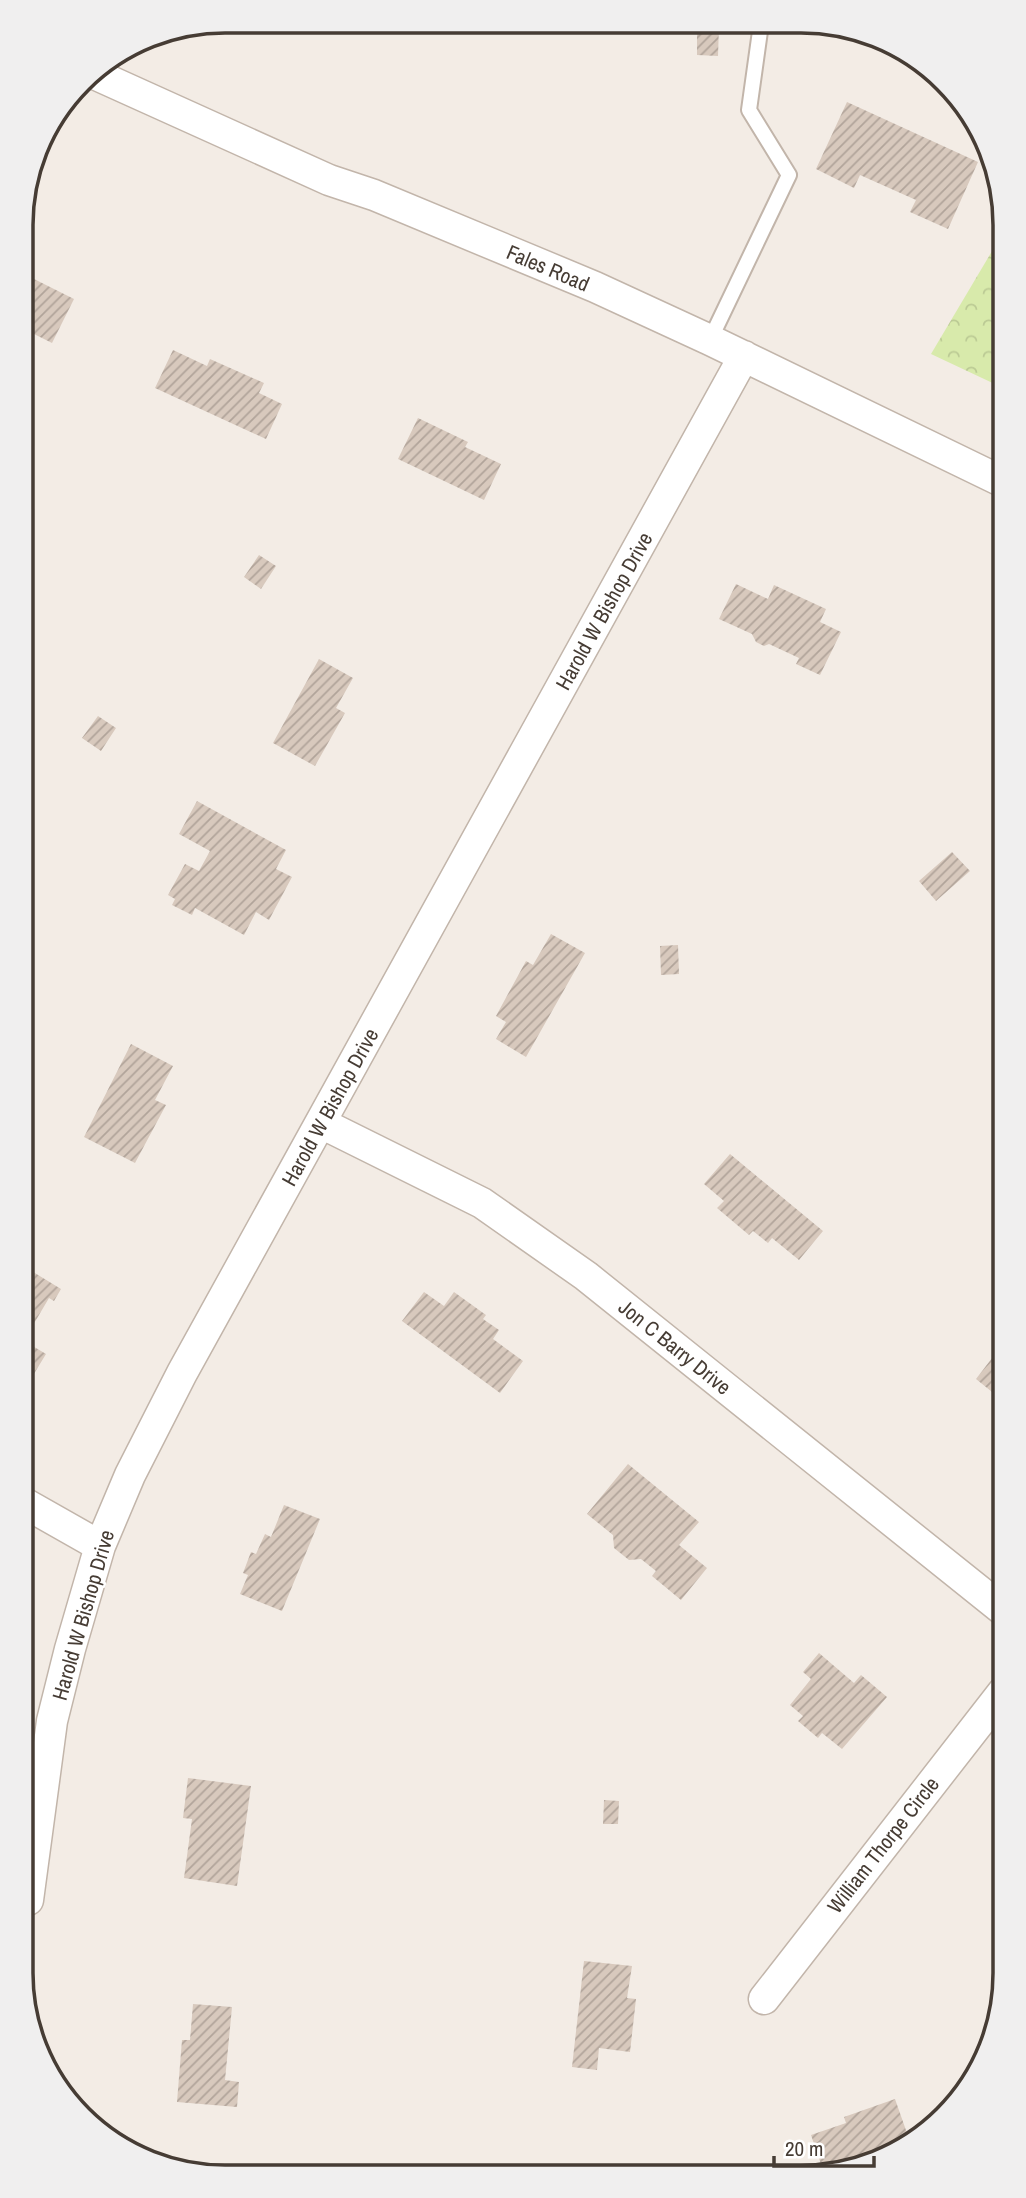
<svg xmlns="http://www.w3.org/2000/svg" width="1026" height="2198" font-family="'Archivo Narrow',sans-serif">
  <style>
    .forest { fill: url(#forest-crowns) }
    .building { fill: url(#building-hatch) }
    .lines { fill: none; stroke-linecap: round; stroke-linejoin: round }
    .service-casing { stroke: #c2b5aa; stroke-width: 18 }
    .minor-casing { stroke: #c2b5aa; stroke-width: 33 }
    .service { stroke: #fff; stroke-width: 14 }
    .minor { stroke: #fff; stroke-width: 30 }
    .labels { text-anchor: middle; dominant-baseline: central; stroke-width: 5; stroke-linejoin: round; paint-order: stroke }
    .street-label { font-size: 21px; fill: #463c34; stroke: #fff }
    .rim { fill: none; stroke: #463c34; stroke-width: 3.5 }
  </style>
  <defs>
    <pattern id="forest-crowns" width="20" height="18" patternUnits="userSpaceOnUse" patternTransform="scale(1.75)"><rect width="20" height="18" fill="#d8eaab"/><path d="M2 6a3 3 0 1 1 6 0M12 15a3 3 0 1 1 6 0" fill="none" stroke="#bbca94"/></pattern>
    <pattern id="building-hatch" width="6" height="6" patternUnits="userSpaceOnUse" patternTransform="scale(1.75)"><rect width="6" height="6" fill="#d8c9bd"/><path d="M-1 1l2-2M0 6l6-6M5 7l2-2" fill="none" stroke="#b1a49a"/></pattern>
  </defs>
  <rect width="100%" height="100%" fill="#f3ece5"/>
  <path class="forest" d="M998,241l1,145 -68,-32z"/>
  <path class="building" d="M697,26h22l-1,30 -21,-1z
    M847,102l131,60 -30,67 -38,-17 6,-12 -56,-25 -6,13 -38,-19z
    M28,276l46,23 -22,44 -30,-15v-45l2,1z
    M173,350l34,16 3,-7 54,24 -5,10 23,11 -16,35 -111,-51z
    M418,418l50,24 -3,5 36,17 -17,36 -86,-41z
    M259,555l17,11 -15,23 -17,-12z
    M736,584l32,15 6,-14 52,24 -6,13 21,10 -21,43 -24,-11 3,-6 -30,-14 -5,2 -8,-4 -4,-8 -33,-15z
    M319,659l34,19 -17,30 9,5 -30,53 -42,-23z
    M98,716l18,12 -15,23 -19,-13z
    M197,801l89,49 -10,19 16,8 -23,43 -13,-8 -12,23 -49,-27 -3,7 -20,-10 3,-6 -7,-4 17,-31 14,7 11,-20 -31,-17z
    M952,852l18,19 -34,30 -17,-20z
    M551,934l34,19 -59,104 -30,-18 10,-17 -10,-6 30,-55 7,4z
    M678,945l1,29 -18,1 -1,-29z
    M131,1044l42,22 -18,34 11,5 -31,58 -51,-26z
    M730,1154l93,77 -24,29 -27,-22 -4,5 -15,-12 -4,4 -32,-27 7,-7 -20,-17z
    M25,1267l36,22 -7,12 -5,-3 -23,39z
    M424,1292l20,14 10,-14 32,23 -3,4 16,11 -6,9 30,22 -23,32 -98,-72z
    M26,1342l20,12 -20,33z
    M1002,1345v55l-26,-21z
    M628,1464l71,58 -20,23 28,23 -26,32 -29,-24 4,-5 -15,-12 -12,1 -15,-12 -1,-13 -26,-21z
    M284,1505l36,14 -38,92 -42,-17 8,-19 -5,-2 8,-21 5,2 9,-20 6,3z
    M819,1653l35,30 7,-8 26,22 -45,52 -20,-16 -4,5 -20,-17 5,-5 -13,-11 21,-26 -8,-7z
    M188,1778l63,8 -14,100 -53,-8 8,-59 -9,-1z
    M604,1800l15,1 -1,23h-15z
    M584,1961l48,5 -5,32 9,1 -6,53 -31,-4 -2,22 -25,-3z
    M193,2004l39,3 -7,73 14,2 -2,25 -60,-5 5,-62h8z
    M895,2099l13,37 -48,31 -11,3h-26l-12,-35 35,-12 -2,-6z"/>
  <g class="lines">
    <defs>
      <path id="service" d="M710,340l79,-165 -40,-65 12,-86"/>
      <path id="minor" d="M90,72l239,108 45,15 221,92 115,53 289,140
        M321,1123l161,80 104,73 417,334
        M26,1504l74,42
        M28,1900l24,-179 18,-72 30,-103 30,-71 52,-102 562,-1017
        M764,1999l239,-307"/>
    </defs>
    <use href="#service" class="service-casing"/>
    <use href="#minor" class="minor-casing"/>
    <use href="#service" class="service"/>
    <use href="#minor" class="minor"/>
  </g>
  <g class="labels">
    <g class="street-label">
      <text transform="translate(548 268) rotate(23)">Fales Road</text>
      <text transform="translate(604 611) rotate(-61)">Harold W Bishop Drive</text>
      <text transform="translate(330 1107) rotate(-61)">Harold W Bishop Drive</text>
      <text transform="translate(675 1347) rotate(39)">Jon C Barry Drive</text>
      <text transform="translate(83 1615) rotate(-74)">Harold W Bishop Drive</text>
      <text transform="translate(883 1845) rotate(-52)">William Thorpe Circle</text>
    </g>
  </g>
  <path d="M0 0H1026V2198H0ZM225 33H801A192 192 0 0 1 993 225V1973A192 192 0 0 1 801 2165H225A192 192 0 0 1 33 1973V225A192 192 0 0 1 225 33Z" fill="#f0efef" fill-rule="evenodd"/>
  <path class="rim" d="M225 33H801A192 192 0 0 1 993 225V1973A192 192 0 0 1 801 2165H225A192 192 0 0 1 33 1973V225A192 192 0 0 1 225 33Z"/>
  <path d="M774 2156v10h100v-10" fill="none" stroke="#463c34" stroke-width="3.5"/>
  <text x="785" y="2156" font-size="21" fill="#463c34" stroke="#ffffff" stroke-width="5" paint-order="stroke">20 m</text>
</svg>
